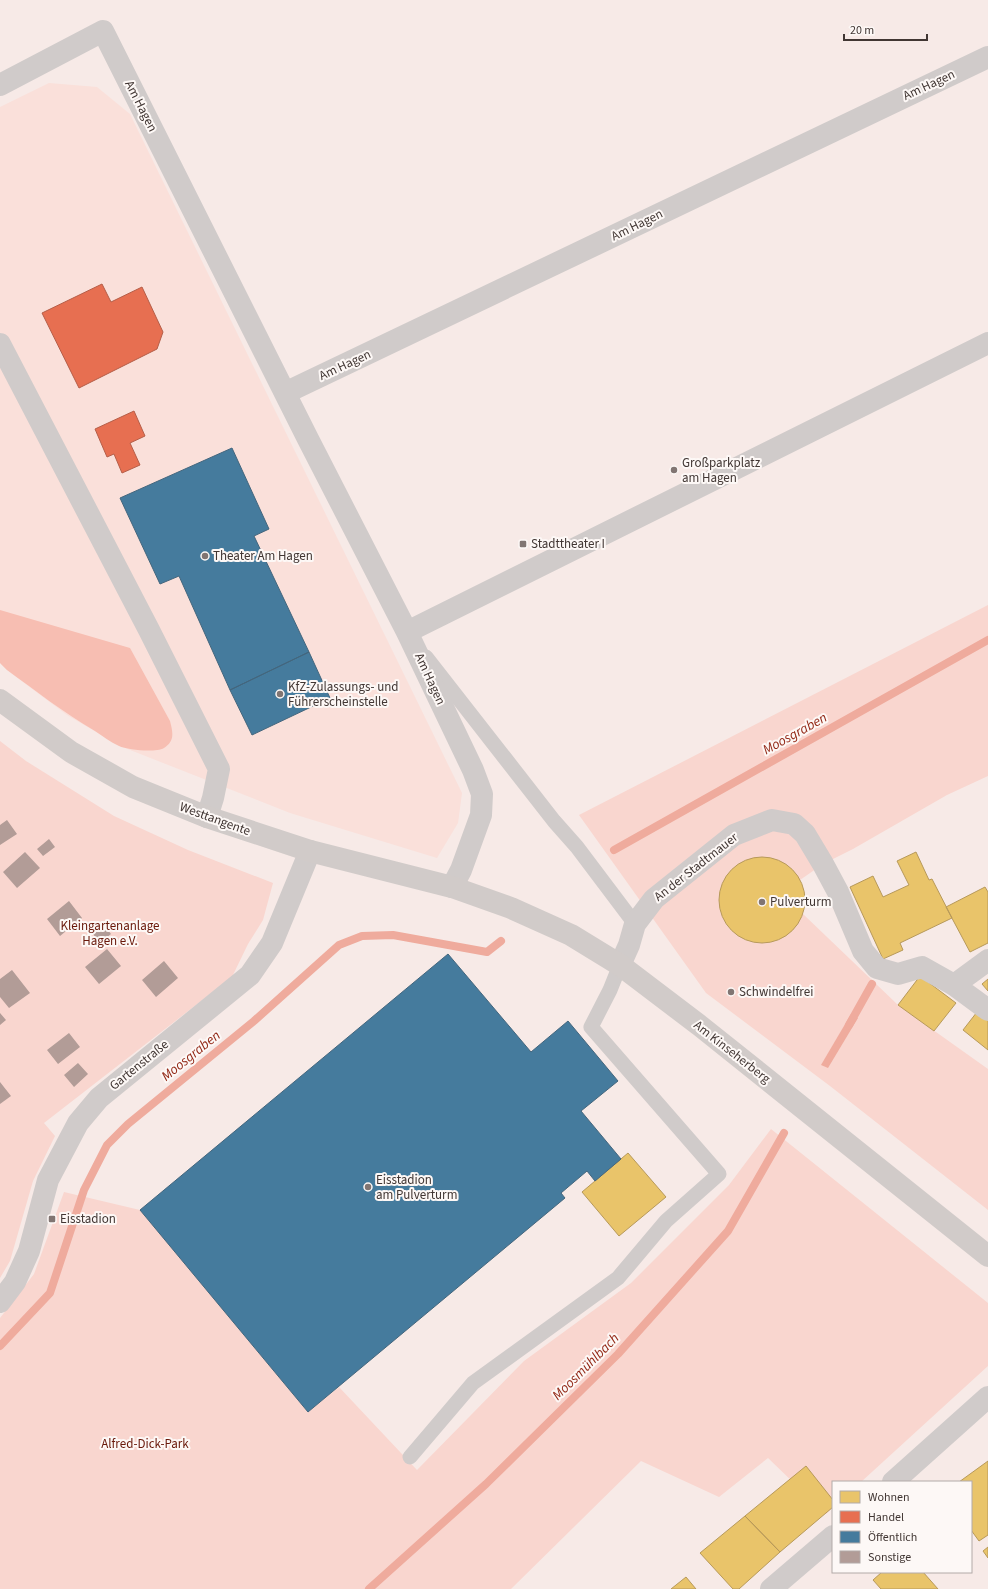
<svg xmlns="http://www.w3.org/2000/svg" width="988" height="1589" font-family="'Source Sans 3',sans-serif">
  <style>
    .built { fill: #fae0da }
    .green { fill: #f9d6cf }
    .forest { fill: #f7beb2 }
    .water { fill: #efab9d }
    .homes { fill: #e9c46a; stroke: #b7995a }
    .shops { fill: #e76f51; stroke: #b55e48 }
    .public { fill: #457b9d; stroke: #44667d }
    .lines { fill: none; stroke-linecap: round; stroke-linejoin: round }
    .stream { stroke: #efab9d; stroke-width: 8 }
    .building { fill: #b29c97 }
    .service { stroke: #d0cbca; stroke-width: 15 }
    .minor { stroke: #d0cbca; stroke-width: 22 }
    .secondary { stroke: #d1cbc9; stroke-width: 22 }
    .poi-dot { fill: #817572; stroke: #fdf8f6; stroke-width: 1.5 }
    .labels { text-anchor: middle; dominant-baseline: central; stroke-width: 4; stroke-linejoin: round; paint-order: stroke }
    .street-label { font-size: 13px; fill: #413633; stroke: #fdf8f6 }
    .poi-label { font-size: 13px; fill: #413633; stroke: #fdf8f6; text-anchor: start }
    .park-label { font-size: 13px; fill: #69180a; stroke: #fdf8f6 }
    .water-label { font-size: 14px; font-style: italic; fill: #922715; stroke: #fdf8f6 }
  </style>
  <rect width="100%" height="100%" fill="#f7eae7"/>
  <path class="built" d="M49,83l48,4 33,27 332,679 -4,30 -21,35 -147,-45 -170,-67 -53,-31 -60,-45 -7,-7v-556z"/>
  <path class="green" d="M988,605v171l-41,19 -94,54 -30,15 -23,16c-10,-15 -24,-24 -43,-22 -13,2 -26,9 -32,21 -27,53 49,94 78,35l95,91 90,64v141l-158,-124 -124,-93 -127,-178z
    M0,741l26,20 88,55 74,34 85,33 -10,37 -15,24 -16,33 -188,146 11,13 -22,45 -23,80 -10,17z
    M771,1129l217,174v63l-127,116h-28v25l-7,7 -58,-56 -49,39 -78,-36 -130,128h-511v-271l34,-44 30,-82 76,18 168,202 31,-25 78,83 107,-109 107,-78 98,-98z"/>
  <path class="forest" d="M0,610l130,38 40,73c3,12 5,20 -6,27 -9,5 -36,2 -45,-2 -9,-4 -16,-10 -24,-15 -31,-18 -59,-40 -88,-61l-7,-7z"/>
  <path class="water" d="M851,1014l7,4 -30,50 -7,-3z"/>
  <path class="homes" d="M916,852l13,28 3,-1 20,39 -52,25 3,7 -20,9 -33,-72 23,-11 10,21 26,-12 -12,-24z
    M719 900a43 43 0 1 1 86 0a43 43 0 1 1-86 0Z
    M985,887l3,5v51l-18,9 -24,-45z
    M920,976l36,27 -22,28 -36,-26z
    M988,979v12l-6,-7z
    M977,1012l11,8v30l-25,-20z
    M628,1153l38,44 -47,39 -37,-44z
    M988,1461v74l-9,6 -8,-11v-48h-12z
    M806,1466l27,34v7l-53,45 -35,-36z
    M745,1516l35,36 -41,37h-6l-33,-36z
    M988,1547v11l-5,-7z
    M882,1572h41l15,17h-57l-8,-9z
    M686,1577l10,12h-25z"/>
  <path class="shops" d="M102,284l9,18 31,-15 21,45 -6,17 -78,39 -37,-75z
    M134,411l11,25 -15,7 10,22 -18,8 -8,-19 -7,3 -12,-28z"/>
  <path class="public" d="M232,448l37,81 -15,7 55,116 -79,38 -51,-114 -19,8 -40,-86z
    M309,652l21,46 -78,37 -22,-45z
    M448,954l83,98 37,-31 50,60 -37,30 40,48 -26,22 -8,-10 -26,22 4,5 -257,214 -168,-202z"/>
  <g class="lines">
    <path class="stream" d="M614,850l374,-210
      M849,1025l23,-41
      M0,1346l50,-53 34,-103 23,-45 21,-21 126,-103 85,-76 23,-9 31,-1 94,17 14,-11
      M369,1589l117,-105 132,-130 110,-123 56,-98"/>
  </g>
  <path class="building" d="M7,820l10,14 -17,11v-20z
    M49,839l6,8 -12,9 -6,-7z
    M25,852l15,16 -23,20 -14,-16z
    M69,901l13,17 -22,18 -13,-17z
    M105,926l6,8 -11,9 -7,-9z
    M107,949l14,17 -22,18 -14,-17z
    M164,961l14,17 -22,19 -14,-17z
    M12,970l18,23 -21,15 -9,-11v-18z
    M0,1013l6,7 -6,5z
    M69,1033l11,14 -22,17 -11,-14z
    M78,1063l10,11 -14,13 -10,-12z
    M0,1082l11,14 -11,8z"/>
  <g class="lines">
    <path class="service" d="M426,657l128,164 23,26 58,77
      M410,1457l63,-74 145,-105 48,-57 53,-47 -128,-147 19,-37 10,-25"/>
    <path class="minor" d="M0,85l103,-54 205,408 99,193 66,138 9,24 -1,21 -20,55 -9,17
      M0,344l149,286 70,139 -6,29 -6,19
      M285,393l703,-336
      M407,632l581,-289
      M620,965l9,-20 6,-21 19,-25 80,-64 38,-15 22,4 11,10 18,30 15,28 25,59 14,17 21,6 24,-7 32,18 34,25
      M954,985l34,-25
      M0,1302l15,-20 14,-31 19,-71 30,-57 21,-25 151,-123 22,-32 38,-92
      M893,1482l95,-85
      M771,1589l62,-53"/>
    <path class="secondary" d="M0,700l71,52 62,35 74,30 103,34 142,36 59,21 60,27 49,30 79,60 289,231"/>
  </g>
  <g class="poi-dot">
    <circle cx="674" cy="470" r="4"/>
    <rect x="519" y="540" width="8" height="8" rx="2"/>
    <circle cx="205" cy="556" r="4"/>
    <circle cx="280" cy="694" r="4"/>
    <circle cx="762" cy="902" r="4"/>
    <circle cx="731" cy="992" r="4"/>
    <circle cx="368" cy="1187" r="4"/>
    <rect x="48" y="1215" width="8" height="8" rx="2"/>
  </g>
  <g class="labels">
    <g class="street-label">
      <text transform="translate(929 85) rotate(-25)">Am Hagen</text>
      <text transform="translate(141 106) rotate(63)">Am Hagen</text>
      <text transform="translate(637 225) rotate(-26)">Am Hagen</text>
      <text transform="translate(345 365) rotate(-25)">Am Hagen</text>
      <text transform="translate(430 679) rotate(65)">Am Hagen</text>
      <text transform="translate(215 819) rotate(20)">Westtangente</text>
      <text transform="translate(696 867) rotate(-38)">An der Stadtmauer</text>
      <text transform="translate(732 1052) rotate(38)">Am Kinseherberg</text>
      <text transform="translate(139 1065) rotate(-39)">Gartenstraße</text>
    </g>
    <g class="poi-label">
      <text x="682" y="463">Großparkplatz<tspan x="682" dy="15">am Hagen</tspan></text>
      <text x="531" y="544">Stadttheater I</text>
      <text x="213" y="556">Theater Am Hagen</text>
      <text x="288" y="687">KfZ-Zulassungs- und<tspan x="288" dy="15">Führerscheinstelle</tspan></text>
      <text x="770" y="902">Pulverturm</text>
      <text x="739" y="992">Schwindelfrei</text>
      <text x="376" y="1180">Eisstadion<tspan x="376" dy="15">am Pulverturm</tspan></text>
      <text x="60" y="1219">Eisstadion</text>
    </g>
    <g class="park-label">
      <text x="110" y="926">Kleingartenanlage<tspan x="110" dy="15">Hagen e.V.</tspan></text>
      <text x="145" y="1444">Alfred-Dick-Park</text>
    </g>
    <g class="water-label">
      <text transform="translate(795 734) rotate(-29)">Moosgraben</text>
      <text transform="translate(191 1056) rotate(-39)">Moosgraben</text>
      <text transform="translate(586 1367) rotate(-45)">Moosmühlbach</text>
    </g>
  </g>
  <rect x="832" y="1481" width="140" height="92" fill="#fdf8f6" stroke="#b2aaa8"/>
  <rect x="840" y="1491" width="20" height="12" fill="#e9c46a" stroke="#b2aaa8"/>
  <text x="868" y="1501" font-size="12" fill="#413633">Wohnen</text>
  <rect x="840" y="1511" width="20" height="12" fill="#e76f51" stroke="#b2aaa8"/>
  <text x="868" y="1521" font-size="12" fill="#413633">Handel</text>
  <rect x="840" y="1531" width="20" height="12" fill="#457b9d" stroke="#b2aaa8"/>
  <text x="868" y="1541" font-size="12" fill="#413633">Öffentlich</text>
  <rect x="840" y="1551" width="20" height="12" fill="#b29c97" stroke="#b2aaa8"/>
  <text x="868" y="1561" font-size="12" fill="#413633">Sonstige</text>
  <path d="M844 34v6h83v-6" fill="none" stroke="#413633" stroke-width="2"/>
  <text x="850" y="34" font-size="12" fill="#413633" stroke="#fdf8f6" stroke-width="3" paint-order="stroke">20 m</text>
</svg>
